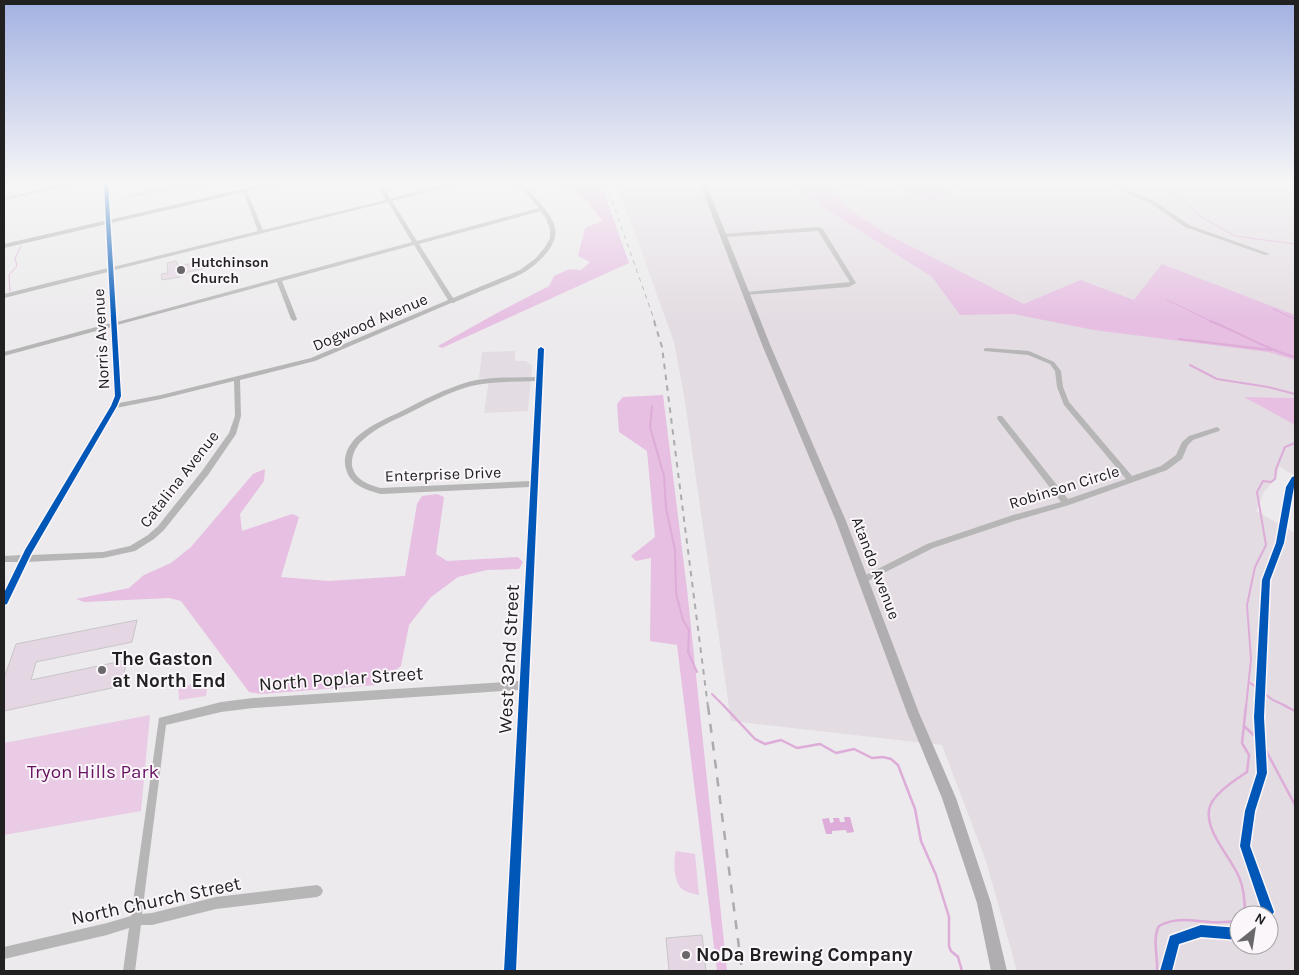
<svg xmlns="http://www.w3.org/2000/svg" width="1299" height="975" font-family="Karla,sans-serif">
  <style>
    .built { fill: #e3dce2; fill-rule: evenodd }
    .green { fill: #e9cbe5 }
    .forest { fill: #e6bfe2 }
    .water { fill: #ddacd8 }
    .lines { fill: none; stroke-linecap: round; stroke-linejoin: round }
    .stream-far2 { stroke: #ddacd8; stroke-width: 1 }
    .stream-far1 { stroke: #ddacd8; stroke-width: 2 }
    .stream { stroke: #ddacd8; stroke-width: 2.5 }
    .building { fill: #e5d6e3; stroke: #c8c6c7 }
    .minor { fill: #b6b6b6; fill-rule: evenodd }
    .major { fill: #b0aeb0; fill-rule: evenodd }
    .rail-far2 { stroke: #acacac; stroke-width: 1; stroke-dasharray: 4.5 4.5; stroke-linecap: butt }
    .rail-far1 { stroke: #acacac; stroke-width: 2; stroke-dasharray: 5.5 5.5; stroke-linecap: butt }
    .rail { stroke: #acacac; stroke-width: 2.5; stroke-dasharray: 9 9; stroke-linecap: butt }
    .cycleway-casing { stroke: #fbf6fa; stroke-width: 3 }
    .cycleway { fill: #0057b8; fill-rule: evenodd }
    .poi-dot { fill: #696769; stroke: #fbf6fa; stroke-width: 2 }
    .labels { text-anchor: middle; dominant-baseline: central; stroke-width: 4; stroke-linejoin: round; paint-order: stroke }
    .far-poi-label { font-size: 14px; font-weight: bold; fill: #222122; stroke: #fbf6fa; text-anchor: start }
    .street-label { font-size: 16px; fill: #222122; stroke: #fbf6fa }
    .near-poi-label { font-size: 19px; font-weight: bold; fill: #222122; stroke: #fbf6fa; text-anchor: start }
    .near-street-label { font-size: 19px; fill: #222122; stroke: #fbf6fa }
    .near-park-label { font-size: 19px; fill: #661261; stroke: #fbf6fa }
  </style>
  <rect width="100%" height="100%" fill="#eceaec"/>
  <path class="built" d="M617,184h678v214l-50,-1 50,28v51l-16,-10 -2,11 -13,15 -8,19 39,22v438h-278l-31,-110 -44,-116 -211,-24 -47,-326 -10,-53zM1239,915h30v30h-30z
    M515,351v10h11l6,5 -4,45 -44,2 5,-34 -10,-1 3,-26z"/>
  <path class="green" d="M208,681l-2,15 -27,4 -1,-13z
    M150,715l-9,96 -137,24v-92z
    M676,851l19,3 4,41c-6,-1 -15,-3 -19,-8 -6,-8 -7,-26 -4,-36z"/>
  <path class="forest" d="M166,184h16l1,2 19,-2 -83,15 14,-5 33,-6z
    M564,184h37l28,79 -187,85 -4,-2 59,-33 52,-27 5,-10 15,-7 12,1 9,-8 -12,-6 7,-28 17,-7 -15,-20z
    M787,184h100l-37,2 -15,6 12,15 38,26 139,71 56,-24 54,20 28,-36 133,51v45l-27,-8 -174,-22 -80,-16 -54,1 -28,-38z
    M888,184h70l1,1 -25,17z
    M663,395l24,194 40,382h-10l-40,-326 -27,-4 1,-83 -15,3 -5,-5 24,-19 -8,-86 -28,-19 -2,-28 6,-7z
    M1244,397l51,1v27z
    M265,469l-1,12 -24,33 2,17 50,-17 7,3 -18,60 48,4 76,-5 12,-72 5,-8 15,-2 7,3 -8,57 11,7 71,-4 5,5 -4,7 -32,1 -29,7 -27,20 -22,28 -8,41 -25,19 -115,9 -12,-2 -68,-91 -12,-3 -85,4 -8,-3 53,-11 15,-13 27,-12 20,-16 62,-73z"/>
  <path class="water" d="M844,817h6l4,15 -7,1 -1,-3 -14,1v3h-6l-4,-15 7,-1 1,5 4,-1 -1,-4h6l1,4h5z"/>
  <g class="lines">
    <path class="stream-far2" d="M1164,184l30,26 2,4 39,22 60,8
      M10,291l-1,-16 8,-9 -2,-8 6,-12
      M1167,300l46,22
      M1273,309l22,10"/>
    <path class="stream-far1" d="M1210,321c29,11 55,28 85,36
      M1179,339l92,11
      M1190,365l27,14 51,8 27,7
      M652,406l-2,21 14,49 2,32 9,42 1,43 7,27 6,10 -1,22 9,20
      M1249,682l24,18 15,7
      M712,694l13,13
      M1246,707l5,-48 -4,-54 8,-38 11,-22 -9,-53 6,-11 8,1 4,-3 1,-10 9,-22 10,-4"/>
    <path class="stream" d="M724,706l31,33 10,5 16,-4 16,8 23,-4 16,9 18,-4 18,9 11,-1 8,2 7,6 17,44 6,32 15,34 13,42v29l2,5 7,6 4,14
      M1285,706l10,5
      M1244,726l18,17 33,62
      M1245,915c0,-13 -1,-27 -6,-38 -9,-21 -33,-44 -30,-67 2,-15 26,-30 38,-38l2,-17 -7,-12 4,-37
      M1157,971c1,-14 -5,-33 2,-45 23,-14 52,2 80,-6"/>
  </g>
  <path class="building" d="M211,260l2,6 -25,6 -8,5 -18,3 -1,-6 7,-1 -1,-10 9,-2 2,5z
    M137,620l-5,22 -96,20 -5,18 96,-20 -6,26 -117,25v-33l12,-34z
    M702,935l4,36h-37l-3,-33z"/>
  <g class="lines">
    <path class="minor" d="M65,184h10l-71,16v-2z
      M104,184h4l5,83 145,-36 -15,-40 2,-1 2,1 16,39 123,-30 -9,-16h5l8,15 58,-15h9l-65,17 25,40 122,-33 -21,-24h5c11,13 28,27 32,44 4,17 -18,37 -32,45 -21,11 -46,19 -68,29l-1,1h-3l-136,58 -75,19 1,36 -5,18 -28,41 -44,55 -10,9 -19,12 -32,7 -76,4 -20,42 -3,1v-12l15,-31h-15v-6l18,-1 89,-149 4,-10 -4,-69 -107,29v-4l107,-29 -3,-51 -104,26v-4l104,-26zM388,202l24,40 -295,80 -3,-52zM541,211l5,8 4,10v9l-5,9 -9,11 -16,12 -67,28 -34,-54zM414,245l34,55 -137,58 -150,37 -42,8 2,-7 -4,-71 160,-43 14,37 3,2 2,-1 1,-1 -15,-38zM234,381l1,35 -6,17 -27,38 -44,55 -10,9 -18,11 -27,6 -72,3 85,-147 45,-9z
      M1108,184h7l39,17 35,24 81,29 -5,1 -80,-28 -35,-24z
      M820,227l3,2 33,54 -7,4 -104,8v-2l2,-1 103,-10 -32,-51 -94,6 -2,-1v-2z
      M541,347l3,2 -28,622h-12l15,-281 -266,18 -32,4 -55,13 -24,189 10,-1 64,-16 101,-12 4,2 2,4 -2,4 -4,2 -101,12 -64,16h-11l-6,46h-12l6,-43 -22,7 -103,24v-12l103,-24 24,-7 28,-198 62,-16 32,-4 267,-17 10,-194 -149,7c-15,-4 -31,-9 -35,-25 -4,-12 3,-26 13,-34 12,-10 28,-17 43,-24 21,-11 43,-22 66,-29 22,-6 46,-4 68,-5l2,-28zM536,381l-5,100 -150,7c-12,-3 -26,-8 -29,-22 -1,-10 4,-21 12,-27 12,-11 28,-18 43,-25 20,-10 42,-22 64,-28 21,-5 44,-4 65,-5z
      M986,348l43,3 25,11 7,9 2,16 6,15 63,74 29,-10 15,-11 6,-13 7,-6 28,-9 3,2 -1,2 -26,9 -5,5 -6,14 -15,11 -98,35 -55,16 -81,27 -67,34 -3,2 -3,-2 -1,-2 1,-2 67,-34 86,-29 48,-13 -63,-82 -1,-2 1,-2h4l66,83 58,-20 -62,-74 -7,-18 -2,-16 -5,-7 -22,-9 -44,-4v-2z"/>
    <path class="major" d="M265,184h13l-274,64v-4z
      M700,184h6l65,163 75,174 73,192 37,85 35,105 16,68h-16l-14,-68 -35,-105 -35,-85 -71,-192 -73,-174z"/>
    <path class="rail-far2" d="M606,184l49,138
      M185,190l30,-6"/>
    <path class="rail-far1" d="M654,321l8,26 46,360"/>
    <path class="rail" d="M708,706l34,265"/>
    <defs>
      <path id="cycleway" d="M104,184h4l13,212 -4,10 -86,148 -24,50 -3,1v-12l21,-43 86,-144 4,-10z
        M541,347l3,2 -28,622h-12l34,-622z
        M1295,476v9l-1,2 -10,56 -14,37 -6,137 3,56 -12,38 -5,35 24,66 -5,7v-4h-9l2,-4 -22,-65 5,-35 12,-38 -3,-56 8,-137 14,-37 10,-56 6,-10z
        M1201,925l38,3v12l-38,-3 -22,7 -7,27h-12l10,-35z"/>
    </defs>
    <use href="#cycleway" class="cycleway-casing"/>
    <use href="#cycleway" class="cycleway"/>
  </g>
  <linearGradient id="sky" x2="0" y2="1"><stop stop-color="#a3b1e2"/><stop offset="0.57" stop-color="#f6f6f6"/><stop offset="1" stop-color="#f6f6f6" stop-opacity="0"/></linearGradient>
  <rect width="1299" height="321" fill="url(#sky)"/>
  <g class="poi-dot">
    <circle cx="181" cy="270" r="5"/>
    <circle cx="102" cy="670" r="5"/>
    <circle cx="686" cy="955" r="5"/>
  </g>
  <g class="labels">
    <g class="far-poi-label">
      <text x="191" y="262">Hutchinson<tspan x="191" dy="16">Church</tspan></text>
    </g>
    <g class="street-label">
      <text transform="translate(370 322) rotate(-23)">Dogwood Avenue</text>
      <text transform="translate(101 339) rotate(-93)">Norris Avenue</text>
      <text transform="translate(443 474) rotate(-2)">Enterprise Drive</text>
      <text transform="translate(179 479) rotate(-52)">Catalina Avenue</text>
      <text transform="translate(1064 487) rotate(-17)">Robinson Circle</text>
      <text transform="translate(876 568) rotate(69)">Atando Avenue</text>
    </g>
    <g class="near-poi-label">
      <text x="112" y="659">The Gaston<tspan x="112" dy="22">at North End</tspan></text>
      <text x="696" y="955">NoDa Brewing Company</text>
    </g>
    <g class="near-street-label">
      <text transform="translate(509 659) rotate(-87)">West 32nd Street</text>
      <text transform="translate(341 679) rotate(-4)">North Poplar Street</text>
      <text transform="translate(156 901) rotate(-12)">North Church Street</text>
    </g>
    <g class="near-park-label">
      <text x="93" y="772">Tryon Hills Park</text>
    </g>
  </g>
  <rect width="1299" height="975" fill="none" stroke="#222122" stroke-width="10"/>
  <g transform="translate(1254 930) rotate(30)"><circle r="24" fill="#fbf6fa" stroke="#a4a1a4"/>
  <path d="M0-4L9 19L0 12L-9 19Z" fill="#696769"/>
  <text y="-8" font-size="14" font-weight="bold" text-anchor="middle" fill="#222122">N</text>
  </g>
</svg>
